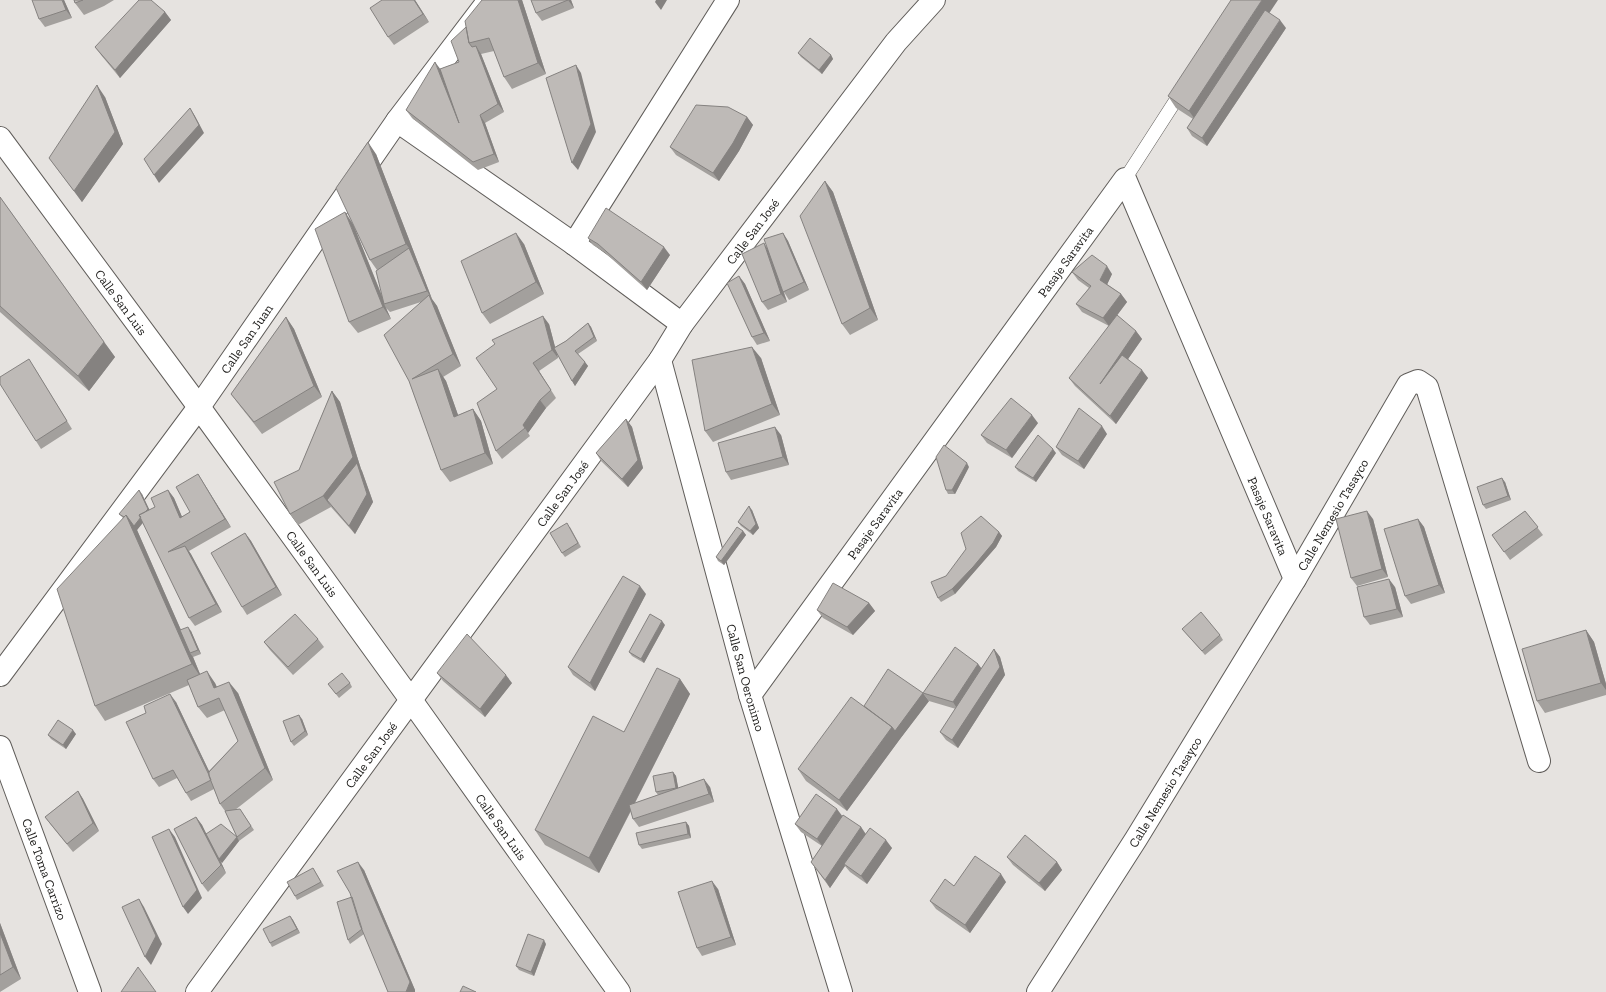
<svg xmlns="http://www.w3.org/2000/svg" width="1606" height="992" font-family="'Zilla Slab',serif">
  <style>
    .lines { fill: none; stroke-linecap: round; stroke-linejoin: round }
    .service-casing { stroke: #605d5a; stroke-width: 14 }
    .minor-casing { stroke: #605d5a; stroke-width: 24 }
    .service { stroke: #fff; stroke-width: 13 }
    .minor { stroke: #fff; stroke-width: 22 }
    .wall { fill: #a3a09d }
    .shaded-wall { fill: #858280 }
    .building { fill: #bebab7; stroke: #858280 }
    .labels { text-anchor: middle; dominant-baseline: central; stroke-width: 3.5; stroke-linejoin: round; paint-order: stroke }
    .street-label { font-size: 13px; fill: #1a1917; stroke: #e6e3e0 }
  </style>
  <rect width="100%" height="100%" fill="#e6e3e0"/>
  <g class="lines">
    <defs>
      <path id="service" d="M1125,179l58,-90"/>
      <g id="minor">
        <path d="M397,121l177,123 108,80"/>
        <path id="s1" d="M0,138l199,269 212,293 208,292"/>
        <path d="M574,244l154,-244"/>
        <path id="s2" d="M660,360l90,335 91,297"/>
        <path id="s3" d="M0,675l199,-268 198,-286 92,-121"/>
        <path id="s4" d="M750,695l375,-516 170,400"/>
        <path id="s5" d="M0,747l90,245"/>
        <path id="s6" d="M197,992l463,-632 22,-36 214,-282 38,-42"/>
        <path id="s7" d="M1038,992l98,-153 159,-260 113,-194 10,-4 9,6 112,374"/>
      </g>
    </defs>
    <use href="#service" class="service-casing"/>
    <use href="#minor" class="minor-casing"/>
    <use href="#service" class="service"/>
    <use href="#minor" class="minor"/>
  </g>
  <path class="wall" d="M64,0l8,18 -27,9 -6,-8z
    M74,0h40l-10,6 -20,9 -9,-12z
    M382,0h33l14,22 -35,23 -6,-8z
    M482,0h40l24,74 -34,15 -8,-12 -10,-26 -13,3 23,58 -19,11 14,39 -21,8 -66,-52 -6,-8 34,-41 19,-7 7,-35z
    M531,0h40l3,8 -32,13 -6,-8z
    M165,12l6,8 -51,58 -19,-23 -6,-8z
    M1286,28l-79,118 -15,-10 -5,-8 6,-9 -17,-11 -8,-12z
    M798,53l33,2 2,4 -11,15 -21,-17z
    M105,97l18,47 -41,58 -33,-44z
    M747,117l6,8 -14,26 -20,30 -43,-26 -6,-8z
    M376,154l39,101 17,44 5,7 24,60 -18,11 3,4 12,34 15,-6 8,12 12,43 -43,18 -9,-12 -32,-89 12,-79 -31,10 -4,-4 5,11 -33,14 -9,-11 4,-98 30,74 -6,-28 -7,-10z
    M825,181l8,11 45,128 -28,15 -8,-11z
    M0,197l115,160 -26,34 -89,-79z
    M783,233l5,8 21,49 -20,10 -5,-8 3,10 -19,8 -6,-8 5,-55z
    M588,238l82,17 -23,35 -43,-38 -11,-7z
    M524,244l20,50 -54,30 -8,-11z
    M1072,272l40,2 -5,10 14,10 6,8 -18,24 -27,-14 -6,-8 13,-16 -11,-8z
    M739,276l6,8 25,57 -13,4 -5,-8z
    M286,317l8,12 28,68 -60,37 -22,-28 -9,-12z
    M588,323l3,4 6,14 -19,13 10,12 -13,20 -18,-32 1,4 -19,13 17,27 -10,10 -18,25 2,3 -28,23 -6,-8 1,-62 52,-65 6,23 11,-6z
    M1136,331l6,8 -14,20 20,19 -32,46 -41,-38 -6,-8z
    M761,358l19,57 -67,27 -8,-11z
    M34,367l38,62 -31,20 -5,-8z
    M332,391l8,11 21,67 1,2 11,31 -18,32 -24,-27 -33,18 -8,-11 9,-44z
    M626,419l6,8 11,41 -15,19 -27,-26 -5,-8z
    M1038,423l-26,35 -25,-15 -6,-8z
    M1107,434l-23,35 -22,-14 -6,-8z
    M781,435l8,30 -58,15 -5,-8z
    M1056,453l-20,29 -18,-11 -3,-4z
    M969,467l-14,27h-7l-2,-4z
    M198,474l5,8 28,45 -42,24 33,61 -27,14 -6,-8 -46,-96 -6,8 44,100 10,1 10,23 -8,3 7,17 15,9 2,4 21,6 35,87 -38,30 5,-1 14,21 -15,11 -17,22 -2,-3 6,13 -18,19 -6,-8 -6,-67 6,8 4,9 31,3 -12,-26 -5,-7 -6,-15 -23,12 -5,-8 -9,-15 -18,9 -6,-8 23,-77 33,69 29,-30 -13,-31 -18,8 -9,-11 -9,-22 -84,36 -10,-15 28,-188 -4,-4 23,-20 7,16 6,-3 13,-17 6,8 8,19 8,-5z
    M1505,482l6,18 -25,9 -3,-4z
    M752,510l7,18 -6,7 -12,-9 -3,-4z
    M1525,511l18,24 -33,25 -18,-25z
    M1373,519l15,58 -31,9 -6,-8z
    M1418,519l6,8 21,66 -34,11 -6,-8z
    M570,527l11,20 -16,10 -3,-4z
    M743,531l3,4 -22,30 -6,-4 -2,-4z
    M999,532l3,4 -6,11 -21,24 -20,23 -14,8 -3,-4 8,-22z
    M245,533l6,8 31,54 -35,20 -5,-8z
    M1395,587l8,30 -33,8 -6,-8z
    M646,594l-51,97 -22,-16 -5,-8z
    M869,603l6,8 -22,24 -30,-17 -6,-8z
    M665,625l-21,38 -12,-7 -3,-4z
    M1182,629l38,6 3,5 -18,15z
    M1586,630l8,12 12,42v11l-61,18 -8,-12z
    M318,639l6,8 -31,28 -23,-25 -6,-8z
    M994,649l6,8 5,18 -47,73 -12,-8 -6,-8 16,-23 -27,-8 -6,-8 55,-29 4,5z
    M437,673l75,10 -27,34 -42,-36z
    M680,679l10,15 -55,109 23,-8 -2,-3 17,-20 3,4 2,12 32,-1 4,15 -75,25 -6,-8 -2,-8 -32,62 -54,-28 -10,-15 89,-98z
    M350,683l2,4 -13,11 -11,-14z
    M929,701l-29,38 -53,72 -41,-30 -8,-12 66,-63z
    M302,719l6,16 -14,11 -3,-4z
    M76,734l-10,15 -15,-10 -3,-4z
    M78,791l5,8 16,32 -26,21 -22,-27 -6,-8z
    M686,822l3,4 2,12 -49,11 -3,-4z
    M795,824l66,3 5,7 26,14 -25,36 -17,-12 -5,-6 -15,22 -19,-26 11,-16 -21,-14z
    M1007,857l50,5 5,8 -17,21 -32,-26z
    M313,868l11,18 -27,14 -2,-4z
    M364,870l51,120v2h-27l-24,-58 -14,10 -2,-4 4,-43z
    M1006,882l-36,51 -34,-24 -6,-8 24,-15z
    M718,889l18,56 -34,11 -5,-8z
    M290,916l3,4 7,13 -28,14 -2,-4z
    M0,923l21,56 -21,13z
    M546,944l-12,32 -15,-6 -3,-4z"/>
  <path class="shaded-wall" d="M62,0h2l8,18 -6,-8z
    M414,0h1l14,22 -6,-8z
    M518,0h4l24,74 -8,-11z
    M568,0h3l3,8z
    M656,0h11l-6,10 -6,-8z
    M1262,0h16l-81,122 -8,-11z
    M165,12l6,8 -51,58 -5,-8z
    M1280,20l6,8 -79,118 -5,-8z
    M476,46l5,8 23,58 -6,-8z
    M831,55l2,4 -11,15 -3,-4z
    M435,62l6,8 18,53z
    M576,65l5,8 15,59 -18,38 -6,-7z
    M97,85l8,12 18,47 -41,58 -8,-11z
    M190,108l5,8 9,17 -45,50 -5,-8z
    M480,115l5,8 14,39 -5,-8z
    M747,117l6,8 -14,26 -20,30 -6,-8z
    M368,142l8,12 39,101 17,44 -5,-8 -18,-43 -3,-4z
    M825,181l8,11 45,128 -8,-12z
    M345,212l8,12 32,80h-1l2,4 5,11 -8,-12z
    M516,233l8,11 20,50 -8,-12z
    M783,233l5,8 21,49 -5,-8z
    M764,243l5,8 18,51 -6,-8z
    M664,247l6,8 -23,35 -6,-8z
    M1107,266l5,8 -6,13 -6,-7z
    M739,276l6,8 25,57 -6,-8z
    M1121,294l6,8 -18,24 -6,-8z
    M429,295l8,11 24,60 -8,-12z
    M543,316l6,8 9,34 -6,-8z
    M286,317l8,12 28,68 -8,-11z
    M588,323l3,4 6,14 -3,-4z
    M1136,331l6,8 -37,53 -5,-8z
    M104,342l11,15 -26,34 -11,-15z
    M752,347l9,11 19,57 -8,-11z
    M585,362l3,4 -13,20 -3,-5z
    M533,363l6,8 17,27 -5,-8z
    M438,369l8,12 17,48 -9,-12z
    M1142,370l6,8 -32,46 -6,-8z
    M332,391l8,11 21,67 1,2 11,31 -18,32 -6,-8 -22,-26 4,7 -8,-11z
    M540,400l6,8 -18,25 2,3 -7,-11z
    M473,409l8,12 12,43 -8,-11z
    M1032,415l6,8 -26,35 -6,-8z
    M626,419l6,8 11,41 -15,19 -6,-8z
    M1102,426l5,8 -23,35 -6,-8z
    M775,427l6,8 8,30 -6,-8z
    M1053,449l3,4 -20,29 -3,-4z
    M967,463l2,4 -14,27 -3,-4z
    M198,474l5,8 28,45 -6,-8z
    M1502,478l3,4 6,18 -3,-4z
    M139,490l3,4 9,19 -14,17 54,123h-1l3,4 9,22 -10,-15 -66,-149z
    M168,490l6,8 12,28 -6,-8z
    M749,506l3,4 7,18 -6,7 -3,-4z
    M1367,511l6,8 15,58 -6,-8z
    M1418,519l6,8 21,66 -6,-8z
    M743,531l3,4 -22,30 -3,-4z
    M999,532l3,4 -6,11 -21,24 -20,23 -3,-5z
    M245,533l6,8 31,54 -6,-8z
    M185,546l6,8 31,58 -6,-8z
    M1389,579l6,8 8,30 -6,-8z
    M640,586l6,8 -51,97 -5,-8z
    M869,603l6,8 -22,24 -6,-8z
    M662,621l3,4 -21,38 -3,-4z
    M188,627l3,4 10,23 -3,-4z
    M1586,630l8,12 12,42v6l-5,-7z
    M994,649l6,8 5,18 -47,73 -6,-8z
    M978,664l6,8 -26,38 -5,-8z
    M207,671l8,12 7,17 -8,-12z
    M506,675l6,8 -27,34 -5,-8z
    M680,679l10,15 -91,179 -10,-15z
    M229,682l9,11 35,87 -8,-12z
    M923,693l6,8 -29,38 -53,72 -8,-11 53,-73z
    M170,694l6,8 41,86 -5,-8z
    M299,715l3,4 6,16 -3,-4z
    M73,730l3,4 -10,15 -3,-4z
    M673,772l3,4 3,16 -3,-4z
    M704,779l6,8 4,15 -5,-8z
    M78,791l5,8 16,32 -6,-8z
    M837,809l6,8 -20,30 -6,-8z
    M196,817l6,8 17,34 18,-22 2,4 -17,22 -2,-3 6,13 -5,-8z
    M686,822l3,4 2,12 -3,-4z
    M861,827l5,8 -22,29 1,2 -15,22 -5,-8z
    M169,829l6,8 27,61 -14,16 -5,-7z
    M886,840l6,8 -25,36 -6,-8z
    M358,862l6,8 51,120v2h-9z
    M1057,862l5,8 -17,21 -6,-8z
    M1001,874l5,8 -36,51 -5,-8z
    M712,881l6,8 18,56 -5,-8z
    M139,899l5,8 18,37 -11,21 -6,-8z
    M290,916l3,4 7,13 -3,-4z
    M0,923l21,56 -8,-12 -13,-34z
    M544,940l2,4 -12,32 -3,-4z"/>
  <path class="building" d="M32,0h30l4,10 -27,9z
    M74,0h9l-8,3z
    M139,0h12l14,12 -50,58 -20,-23z
    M382,0h32l9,14 -35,23 -18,-29z
    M482,0h36l20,63 -34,14 -15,-39 -20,5 -4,-22z
    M531,0h37l-32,13z
    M1231,0h31l-73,111 -21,-15z
    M1265,10l15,10 -78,118 -15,-10z
    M466,27l3,16 3,4 4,-1 22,58 -18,11 14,39 -21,8 -67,-52 29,-48 24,61 -19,-54 19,-7 -8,-21z
    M810,38l21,17 -12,15 -21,-17z
    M576,65l15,59 -19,39 -26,-85z
    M97,85l18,47 -41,59 -25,-33z
    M696,105l32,2 19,10 -14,26 -20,30 -43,-26z
    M190,108l9,17 -45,50 -10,-16z
    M368,142l38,102 -36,16 -34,-72z
    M825,181l45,127 -28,16 -42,-108z
    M0,197l104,145 -26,34 -78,-70z
    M606,208l58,39 -23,35 -43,-38 -10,-6z
    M345,212l38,95 -34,15 -34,-93z
    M516,233l20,49 -54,31 -21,-52z
    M783,233l21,49 -21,10 -19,-53z
    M764,243l17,51 -19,8 -20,-48z
    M409,248l18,43 -43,13 -8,-33z
    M1092,255l15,11 -7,14 21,14 -18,24 -27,-14 15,-18 -19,-14z
    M739,276l25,57 -12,4 -25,-54z
    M429,295l24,59 -41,25 26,-10 16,48 19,-8 12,44 -44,17 -32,-89 -25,-46z
    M1117,315l19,16 -36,53 22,-29 20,15 -32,46 -41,-38z
    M543,316l9,34 -19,13 18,27 -11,10 -17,25 2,3 -29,23 -19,-48 20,-14 -21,-31 19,-14 -3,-4z
    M286,317l28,69 -60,36 -23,-28z
    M588,323l6,14 -19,14 10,11 -13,19 -18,-33 12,-7z
    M752,347l20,57 -67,27 -13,-71z
    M29,359l38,62 -31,20 -36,-57v-7z
    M332,391l21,66 -30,39 -33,18 -16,-32 25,-12z
    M1011,398l21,17 -26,35 -25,-15z
    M1079,408l23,18 -24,35 -22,-14z
    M626,419l12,41 -16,19 -26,-26z
    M775,427l8,30 -57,15 -8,-29z
    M1038,435l15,14 -20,29 -18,-11z
    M944,445l23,18 -15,27h-6l-10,-33z
    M357,463l10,31 -18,32 -22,-26z
    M198,474l27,45 -57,33 17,-6 31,58 -27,14 -50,-103 16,-8 -4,-9 17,-8 12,28 10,-6 -14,-25z
    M1502,478l6,18 -25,9 -6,-18z
    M139,490l9,19 -3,3 -6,3 2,2 -7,9 -8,-11 -2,2 -5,-3z
    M749,506l7,18 -6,7 -12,-9z
    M1367,511l15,58 -31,9 -15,-59z
    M1525,511l13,16 -34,25 -12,-17z
    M126,515l66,149 -97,42 -38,-117z
    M981,516l18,16 -6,11 -20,24 -21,22 -14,9 -7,-16 15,-6 20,-27 -5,-16z
    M1418,519l21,66 -34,11 -21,-67z
    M567,523l11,20 -16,10 -12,-20z
    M737,527l6,4 -22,30 -5,-4z
    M245,533l31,54 -34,20 -31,-54z
    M623,576l17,10 -50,97 -22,-16z
    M1389,579l8,30 -33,8 -7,-30z
    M833,583l36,20 -22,24 -30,-17z
    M1201,612l19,23 -18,16 -20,-22z
    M295,614l23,25 -30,28 -24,-25z
    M650,614l12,7 -21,38 -12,-7z
    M188,627l10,23 -8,3 -10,-23z
    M1586,630l15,53 -64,18 -15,-52z
    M467,634l39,41 -26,34 -43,-36z
    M955,647l23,17 -25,38 -30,-9z
    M994,649l6,18 -48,73 -12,-8z
    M657,668l23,11 -91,179 -54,-28 58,-114 31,16z
    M888,669l35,24 -28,38 -3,-4 -28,-21z
    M207,671l7,17 15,-6 36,86 -45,36 -11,-28v-4l29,-31 -19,-43 -21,9 -11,-27z
    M342,673l8,10 -14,11 -8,-10z
    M170,694l39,81 2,5 -25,13 -13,-23 -20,9 -27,-57 20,-9 -2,-7z
    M851,697l41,30 -53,73 -41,-31z
    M299,715l6,16 -14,11 -8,-21z
    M58,720l15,10 -10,15 -15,-10z
    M673,772l3,16 -20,4 -3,-16z
    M704,779l5,15 -76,25 -4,-14z
    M78,791l15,32 -26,21 -22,-27z
    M816,794l21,15 -20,30 -22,-15z
    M240,809l11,17 -14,11 -12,-26z
    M843,815l18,12 -36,53 -14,-18z
    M196,817l25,48 -19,19 -28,-55z
    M686,822l2,12 -49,11 -3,-12z
    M221,824l16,13 -18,22 -13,-25z
    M870,828l16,12 -25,36 -17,-12z
    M169,829l28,61 -14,17 -31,-70z
    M1025,835l32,27 -18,21 -32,-26z
    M975,856l26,18 -36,51 -35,-24 15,-22 9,7z
    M358,862l52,120 -4,10h-18l-28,-67 -10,-32 -13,-22z
    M313,868l8,14 -26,14 -8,-14z
    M712,881l19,56 -34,11 -19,-56z
    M352,897l10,32 -14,11 -11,-38z
    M139,899l17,37 -11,21 -23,-50z
    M290,916l7,13 -27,14 -7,-14z
    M0,933l13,34 -13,8z
    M528,934l16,6 -13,32 -15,-6z
    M138,967l18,25h-35z
    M463,986l13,6h-16z"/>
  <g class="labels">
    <g class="street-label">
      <text stroke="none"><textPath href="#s6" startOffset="942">Calle San José</textPath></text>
      <text stroke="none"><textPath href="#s4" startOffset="536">Pasaje Saravita</textPath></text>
      <text stroke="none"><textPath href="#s1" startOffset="204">Calle San Luis</textPath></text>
      <text stroke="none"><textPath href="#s3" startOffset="417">Calle San Juan</textPath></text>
      <text stroke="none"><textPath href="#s6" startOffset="618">Calle San José</textPath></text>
      <text stroke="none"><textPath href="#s7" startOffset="561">Calle Nemesio Tasayco</textPath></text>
      <text stroke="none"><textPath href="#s4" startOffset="1004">Pasaje Saravita</textPath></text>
      <text stroke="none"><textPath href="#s4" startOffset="212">Pasaje Saravita</textPath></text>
      <text stroke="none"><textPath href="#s1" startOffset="528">Calle San Luis</textPath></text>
      <text stroke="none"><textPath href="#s2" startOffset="329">Calle San Oeronimo</textPath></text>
      <text stroke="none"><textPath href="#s6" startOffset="294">Calle San José</textPath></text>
      <text stroke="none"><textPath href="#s7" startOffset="237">Calle Nemesio Tasayco</textPath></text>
      <text stroke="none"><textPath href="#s1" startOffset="852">Calle San Luis</textPath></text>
      <text stroke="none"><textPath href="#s5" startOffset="130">Calle Toma Carrizo</textPath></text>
    </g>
  </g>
</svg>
